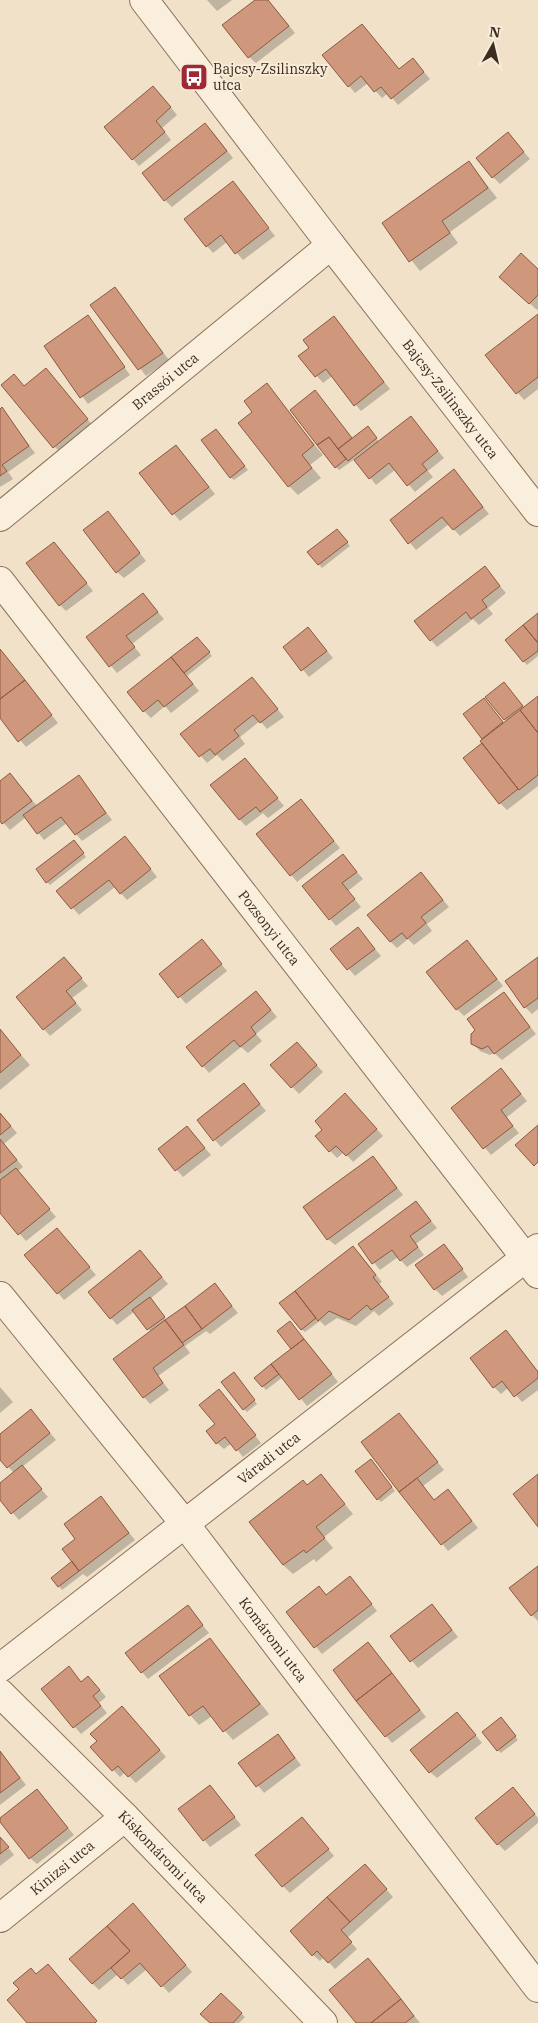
<svg xmlns="http://www.w3.org/2000/svg" width="538" height="2023" font-family="'IBM Plex Serif',serif">
  <style>
    .shadow { fill: #0003 }
    .building { fill: #cf987c; stroke: #8d5940 }
    .lines { fill: none; stroke-linecap: round; stroke-linejoin: round }
    .minor-casing { stroke: #8d725c; stroke-width: 30 }
    .tertiary-casing { stroke: #8d725c; stroke-width: 30 }
    .minor { stroke: #faefdc; stroke-width: 28 }
    .tertiary { stroke: #faefdc; stroke-width: 28 }
    .labels { text-anchor: middle; dominant-baseline: central; stroke-width: 4; stroke-linejoin: round; paint-order: stroke }
    .poi-label { font-size: 14px; fill: #3d2c20; stroke: #f7ecd8; text-anchor: start }
    .street-label { font-size: 14px; fill: #3d2c20; stroke: #f7ecd8 }
  </style>
  <rect width="100%" height="100%" fill="#f0e1c8"/>
  <path class="shadow" d="M207,0h25l-15,11z
    M257,0h11l27,33 -39,30 -7,-6z
    M362,25l37,45 20,-4 11,13 -32,26 -10,-12 -6,5 -14,-15 -13,10 -6,-7z
    M160,94l17,21 -15,13 9,12 -32,26 -6,-7z
    M212,131l21,27 -61,49 -7,-7z
    M508,134l22,25 -30,25 -7,-7z
    M469,162l28,36 -47,34 8,11 -38,28 -37,-47z
    M239,190l36,46 -32,24 -16,-18 -14,11 -6,-7z
    M538,270v39l-1,1 -29,-26z
    M115,289l54,71 -23,16 -54,-70z
    M538,315v74l-14,11 -37,-44z
    M88,317l42,58 -42,29 -42,-57z
    M340,325l50,64 -29,22 -29,-35 -9,7 -23,-27z
    M52,377l42,50 -33,27 -58,-69 22,3z
    M266,385l57,70 -13,10 11,13 -23,17 -9,-9 -35,-74z
    M315,392l38,47 18,-8 8,11 31,-25 34,41 -16,13 5,6 -18,15 -19,-23 -20,16 -21,-26 -16,11 -3,-3z
    M2,409l33,44 -27,19 5,7 -13,8v-77z
    M219,434l29,36 -14,10 -4,-3z
    M176,446l39,48 -35,27 -40,-48z
    M460,478l29,36 -29,22 -11,-12 -33,26 -25,-30z
    M114,520l32,41 -22,17 -7,-6z
    M340,533l10,13 -28,22 -13,-16z
    M54,543l39,48 -27,20 -6,-6z
    M491,575l15,18 -18,15 5,6 -14,11 -6,-6 -36,28 -21,-25z
    M143,595l21,24 -32,25 9,11 -24,18 -29,-35z
    M538,615v41l-11,9 -20,-25z
    M308,628l25,30 -24,19 -25,-30z
    M200,642l12,14 -25,20 12,15 -28,22 -6,-7 -14,12 -7,-7z
    M0,651l58,72 -32,24 -26,-31z
    M252,678l32,39 -17,12 -7,-8 -20,16 5,7 -22,17 -6,-6 -10,8 -25,-29z
    M507,687l18,22 13,-10v87l-31,24 -7,-7 -14,-62 -3,-3 4,-35 18,23 3,-3 -21,-26z
    M245,759l39,47 -16,12 -5,-5 -17,13 -6,-6z
    M79,776l33,44 -30,21 -15,-18 -23,17 -18,-23 -16,13 -10,-11v-36l17,-1 20,24z
    M301,801l39,47 -43,34 -39,-48z
    M77,845l9,12 -36,28 -3,-3z
    M132,845l25,32 -30,23 -12,-13 -36,28 -21,-24z
    M349,863l14,16 -15,12 13,16 -25,19 -32,-39z
    M427,880l22,27 -22,17 5,7 -18,14 -6,-6 -11,9 -7,-7z
    M358,929l23,27 -26,20 -23,-27z
    M202,941l25,30 -41,33 -25,-30z
    M473,949l30,37 -39,30 -7,-7z
    M538,959v50l-6,5 -7,-7z
    M71,966l17,20 -16,12 10,12 -32,26 -6,-7z
    M504,994l32,40 -34,26 -8,-7 -4,2 -10,-4 -7,-7z
    M262,999l15,18 -21,17 6,7 -14,12 -7,-6 -32,26 -6,-7z
    M0,1031l30,34 -30,25z
    M303,1050l20,22 -24,22 -27,-29z
    M501,1070l26,31 -21,17 13,15 -28,22 -39,-47z
    M250,1092l16,19 -45,36 -22,-26z
    M352,1102l31,34 -30,26 -9,-10 -7,6 -21,-22z
    M0,1113l17,20 -13,11 19,23 -5,4 38,46 -30,24 -26,-30z
    M187,1127l24,28 -28,22 -24,-28z
    M373,1157l30,38 -68,50 -7,-6z
    M416,1203l21,25 -21,16 8,11 -17,12 -9,-10 -18,13 -21,-26z
    M57,1229l39,46 -32,25 -38,-45z
    M444,1245l24,32 -26,19 -7,-7z
    M140,1251l28,33 -18,15 17,22 48,-36 23,28 -28,21 -4,-3 -21,15 5,7 -32,23 11,14 -19,14 -6,-7 7,-65 -16,-21 -18,14 -28,-33z
    M360,1254l22,28 -3,2 15,20 -15,12 -5,-5 -18,15 -19,-8 -12,8 -5,-5 -15,11 -4,-3z
    M506,1331l32,40v19l-16,12 -13,-15 -8,7 -7,-7z
    M311,1347l27,35 -31,24 -24,-29 -17,13 -10,-12z
    M237,1377l20,27 -10,8 -3,-3z
    M0,1387l13,15 -13,11z
    M219,1390l42,53 -18,14 -11,-14 -8,6 -7,-6z
    M399,1415l45,55 -21,16 12,15 13,-10 30,37 -30,23 -85,-109z
    M37,1417l19,23 -34,27 26,30 -29,23 -19,-22v-14l14,-11 -14,-15v-22z
    M374,1464l21,27 -14,11 -3,-3z
    M321,1475l32,39 -29,23 9,11 -17,14 -2,-3 -21,15 -10,-9 24,-79z
    M101,1498l34,42 -48,37 -4,-3 -21,16 -9,-12 21,-16 3,-23z
    M538,1568v53l-6,-6z
    M356,1584l21,27 -55,43 -34,-41 31,-25 8,7z
    M188,1607l21,26 -61,46 -6,-7z
    M439,1613l19,24 -40,31 -26,-31z
    M210,1639l59,75 -36,26 -21,-24 -13,9 -9,-10z
    M368,1644l58,73 -34,26 -6,-7z
    M75,1675l7,8 13,1 11,13 -7,6 8,10 -26,21 -39,-45z
    M129,1715l37,42 -30,26 -11,-11 -5,5 -28,-30z
    M464,1720l18,23 -45,35 -7,-6z
    M504,1721l14,19 -17,13 -3,-3z
    M278,1735l23,30 -37,28 -24,-30z
    M0,1751l26,34 -26,20z
    M210,1786l31,39 -31,22 -30,-37z
    M37,1790l37,45 -37,29 -7,-6z
    M520,1796l18,22v5l-33,28 -7,-7z
    M308,1825l26,31 -44,37 -7,-7z
    M0,1837l14,18 -14,11z
    M372,1873l21,24 -46,41 10,11 -22,20 -11,-12 -4,4 -7,-6z
    M140,1912l52,60 -23,21 -22,-24 -19,16 -10,-11 -19,16 -7,-7z
    M368,1960l7,6 45,57h-63z
    M221,1994l24,23 -6,6h-27z"/>
  <path class="building" d="M255,0h13l21,26 -41,32 -26,-33z
    M362,24l37,45 14,-11 11,14 -33,27 -10,-12 -7,5 -13,-16 -13,11 -26,-32z
    M153,86l18,21 -15,14 9,11 -33,28 -28,-33z
    M205,123l22,28 -63,50 -22,-28z
    M508,132l16,20 -32,26 -16,-20z
    M469,161l19,27 -46,33 8,12 -41,29 -27,-39z
    M233,181l36,47 -34,26 -14,-19 -15,12 -22,-28z
    M521,253l17,16v26l-9,9 -30,-27z
    M115,287l48,66 -25,17 -48,-65z
    M538,314v63l-22,17 -31,-39z
    M88,315l37,52 -45,31 -36,-52z
    M334,316l50,66 -30,24 -28,-37 -11,8 -17,-21 11,-8 -6,-8z
    M46,368l42,51 -35,29 -52,-63 13,-11 10,12z
    M267,383l47,62 -12,10 10,13 -24,19 -50,-64 14,-11 -8,-11z
    M315,390l37,48 -14,11 -9,-12 -12,8 -27,-35z
    M2,407l27,39 -27,19 5,6 -7,5v-67z
    M411,416l27,35 -16,13 5,6 -20,16 -18,-23 -20,16 -15,-19z
    M368,426l9,12 -29,23 -10,-12z
    M216,429l29,37 -15,12 -29,-38z
    M329,437l17,22 -11,9 -18,-23z
    M176,445l33,42 -37,28 -33,-42z
    M454,469l29,38 -30,23 -11,-13 -34,27 -18,-24z
    M108,511l32,42 -24,20 -33,-43z
    M337,529l11,13 -30,23 -11,-13z
    M54,542l33,41 -28,23 -33,-43z
    M485,566l15,20 -18,14 5,7 -16,12 -5,-7 -36,29 -16,-20z
    M143,593l15,19 -32,24 9,11 -26,20 -23,-30z
    M538,613v30l-15,-18z
    M523,625l15,18v8l-15,11 -18,-22z
    M308,627l19,24 -26,20 -18,-24z
    M197,637l13,15 -26,21 -13,-16z
    M0,649l25,31 -25,19z
    M171,657l22,27 -29,23 -6,-7 -15,12 -16,-20z
    M252,677l26,32 -18,14 -7,-8 -19,15 5,6 -24,19 -5,-6 -11,8 -19,-23z
    M25,680l27,35 -34,27 -18,-24v-19z
    M504,682l19,24 -19,14 -19,-23z
    M538,696v37l-18,-23z
    M484,698l19,24 -21,17 -19,-25z
    M520,710l18,23v42l-19,15 -39,-49z
    M482,743l36,46 -19,15 -36,-46z
    M245,758l33,40 -18,14 -4,-5 -17,13 -29,-35z
    M10,773l22,28 -30,23 -2,-3v-40z
    M79,775l27,38 -31,22 -14,-18 -24,17 -14,-19z
    M301,799l33,42 -44,35 -34,-42z
    M125,836l26,33 -31,25 -11,-14 -38,29 -15,-18z
    M74,840l10,13 -38,30 -10,-14z
    M343,854l14,18 -15,11 13,16 -26,21 -27,-34z
    M421,872l22,28 -22,17 5,6 -19,16 -5,-6 -12,9 -23,-27z
    M358,927l17,22 -28,21 -17,-21z
    M202,939l20,25 -44,34 -19,-24z
    M467,940l30,39 -41,31 -30,-38z
    M64,957l18,21 -16,13 10,12 -33,27 -27,-33z
    M538,957v41l-14,10 -19,-27z
    M256,991l15,19 -20,17 5,7 -16,13 -6,-7 -32,27 -16,-20z
    M504,992l26,35 -36,27 -6,-8 -6,3 -11,-5v-10l4,-4 -8,-11z
    M0,1029l21,26 -21,18z
    M297,1042l20,23 -26,23 -21,-23z
    M501,1068l20,26 -20,16 12,16 -30,23 -32,-41z
    M244,1083l16,21 -47,37 -16,-21z
    M345,1093l32,36 -31,27 -10,-10 -7,6 -14,-16 7,-6 -7,-9z
    M0,1113l11,13 -11,9z
    M538,1125v37l-4,4 -19,-21z
    M187,1126l18,22 -30,23 -17,-22z
    M0,1139l17,21 -17,13z
    M373,1156l24,32 -70,52 -24,-33z
    M16,1168l34,41 -32,26 -18,-22v-33z
    M416,1201l15,20 -21,15 8,11 -18,14 -8,-11 -20,14 -14,-20z
    M57,1228l33,39 -33,27 -33,-39z
    M444,1244l19,25 -29,21 -19,-25z
    M353,1246l23,29 -3,2 16,20 -18,13 -4,-5 -18,15 -20,-9 -11,10 -23,-30z
    M140,1250l22,27 -52,42 -22,-27z
    M215,1283l17,23 -30,23 -17,-23z
    M295,1291l21,27 -15,12 -22,-27z
    M150,1297l15,20 -18,13 -15,-20z
    M185,1306l17,23 -20,14 -17,-23z
    M165,1320l19,25 -31,23 10,15 -20,15 -30,-39z
    M290,1321l14,18 -13,10 -14,-18z
    M506,1330l32,42v6l-24,19 -12,-16 -9,7 -23,-30z
    M304,1339l28,35 -33,26 -28,-36z
    M271,1364l8,10 -17,13 -8,-9z
    M234,1372l21,28 -12,10 -22,-28z
    M219,1389l37,46 -20,16 -11,-14 -9,7 -10,-13 9,-7 -16,-19z
    M31,1409l19,24 -43,35 -7,-8v-26z
    M399,1413l39,49 -39,30 -38,-50z
    M371,1459l21,28 -15,13 -22,-29z
    M22,1465l20,24 -31,25 -11,-14v-17z
    M321,1474l24,30 -29,23 9,11 -19,15 -2,-3 -21,15 -34,-43 54,-42 4,5z
    M538,1474v53l-25,-33z
    M417,1478l17,22 14,-11 24,32 -31,24 -42,-53z
    M101,1496l28,37 -50,38 -17,-22 13,-10 -11,-15z
    M72,1561l7,10 -21,16 -7,-9z
    M538,1566v44l-7,6 -22,-28z
    M350,1576l22,28 -58,44 -28,-36 33,-26 7,9z
    M432,1604l20,26 -42,32 -20,-26z
    M188,1605l15,20 -62,48 -16,-20z
    M210,1638l50,66 -37,28 -20,-26 -14,10 -30,-40z
    M368,1642l24,31 -36,28 -23,-31z
    M69,1666l12,16 7,-6 12,14 -7,6 8,10 -28,22 -32,-39z
    M392,1673l28,37 -35,27 -29,-36z
    M122,1706l38,44 -32,27 -10,-11 -6,5 -22,-24 7,-6 -7,-7z
    M457,1712l19,23 -47,38 -19,-23z
    M501,1717l15,19 -19,15 -15,-19z
    M278,1734l17,24 -39,29 -18,-24z
    M0,1751l20,27 -20,15z
    M210,1785l25,32 -32,24 -25,-32z
    M513,1787l22,27 -38,31 -22,-27z
    M37,1789l31,39 -39,31 -29,-37v-4z
    M302,1817l27,32 -47,38 -27,-32z
    M0,1837l9,10 -9,7z
    M365,1864l22,25 -37,33 -23,-25z
    M327,1897l23,25 -9,8 11,12 -24,21 -11,-12 -5,5 -22,-25z
    M133,1903l53,62 -25,22 -21,-24 -19,16 -10,-11 19,-17 -23,-25z
    M107,1926l23,25 -38,33 -23,-25z
    M368,1958l33,41 -30,24h-15l-27,-33z
    M48,1964l49,57 -2,2h-68l-20,-23 12,-11 -6,-6 18,-15 5,6z
    M221,1993l21,20 -9,10h-23l-10,-9z
    M401,1999l13,17 -9,7h-34z"/>
  <g class="lines">
    <defs>
      <g id="minor">
        <path id="s1" d="M331,245l207,267"/>
        <path id="s2" d="M0,581l538,693"/>
        <path id="s3" d="M0,1296l185,228 353,464"/>
        <path id="s4" d="M0,1668l538,-420"/>
        <path id="s5" d="M0,1693l125,124 198,206"/>
        <path id="s6" d="M0,1918l125,-101"/>
      </g>
      <g id="tertiary">
        <path id="s7" d="M0,517l331,-272 -187,-245"/>
      </g>
    </defs>
    <use href="#minor" class="minor-casing"/>
    <use href="#tertiary" class="tertiary-casing"/>
    <use href="#minor" class="minor"/>
    <use href="#tertiary" class="tertiary"/>
  </g>
  <defs>
    <symbol id="bus-square" viewBox="-11 -11 22 22"><rect x="-9" y="-9" width="18" height="18" rx="4" fill="#9e2933" stroke="#f7ecd8"/><path d="M-5-6H5V4H4V6H2V4H-2V6H-4V4H-5ZM-3.5-4V0h7V-4ZM-3.5 1.2v1.5H-2V1.2ZM2 1.2v1.5H3.5V1.2Z" fill="#fff"/></symbol>
  </defs>
  <g fill-rule="evenodd">
    <use href="#bus-square" x="178" y="61" width="32" height="32"/>
  </g>
  <g class="labels">
    <g class="poi-label">
      <text x="213" y="69">Bajcsy-Zsilinszky<tspan x="213" dy="16">utca</tspan></text>
    </g>
    <g class="street-label">
      <text stroke="none"><textPath href="#s7" startOffset="214">Brassói utca</textPath></text>
      <text stroke="none"><textPath href="#s1" startOffset="195">Bajcsy-Zsilinszky utca</textPath></text>
      <text stroke="none"><textPath href="#s2" startOffset="439">Pozsonyi utca</textPath></text>
      <text stroke="none"><textPath href="#s4" startOffset="341">Váradi utca</textPath></text>
      <text stroke="none"><textPath href="#s3" startOffset="439">Komáromi utca</textPath></text>
      <text stroke="none"><textPath href="#s5" startOffset="231">Kiskomáromi utca</textPath></text>
      <text stroke="none"><textPath href="#s6" startOffset="80">Kinizsi utca</textPath></text>
    </g>
  </g>
  <g transform="translate(493 45) rotate(8)" stroke="#f7ecd8" stroke-width="4" paint-order="stroke">
  <path d="M0-4L9 19L0 12L-9 19Z" fill="#3d2c20"/>
  <text y="-8" font-size="14" font-weight="bold" text-anchor="middle" fill="#3d2c20">N</text>
  </g>
</svg>
